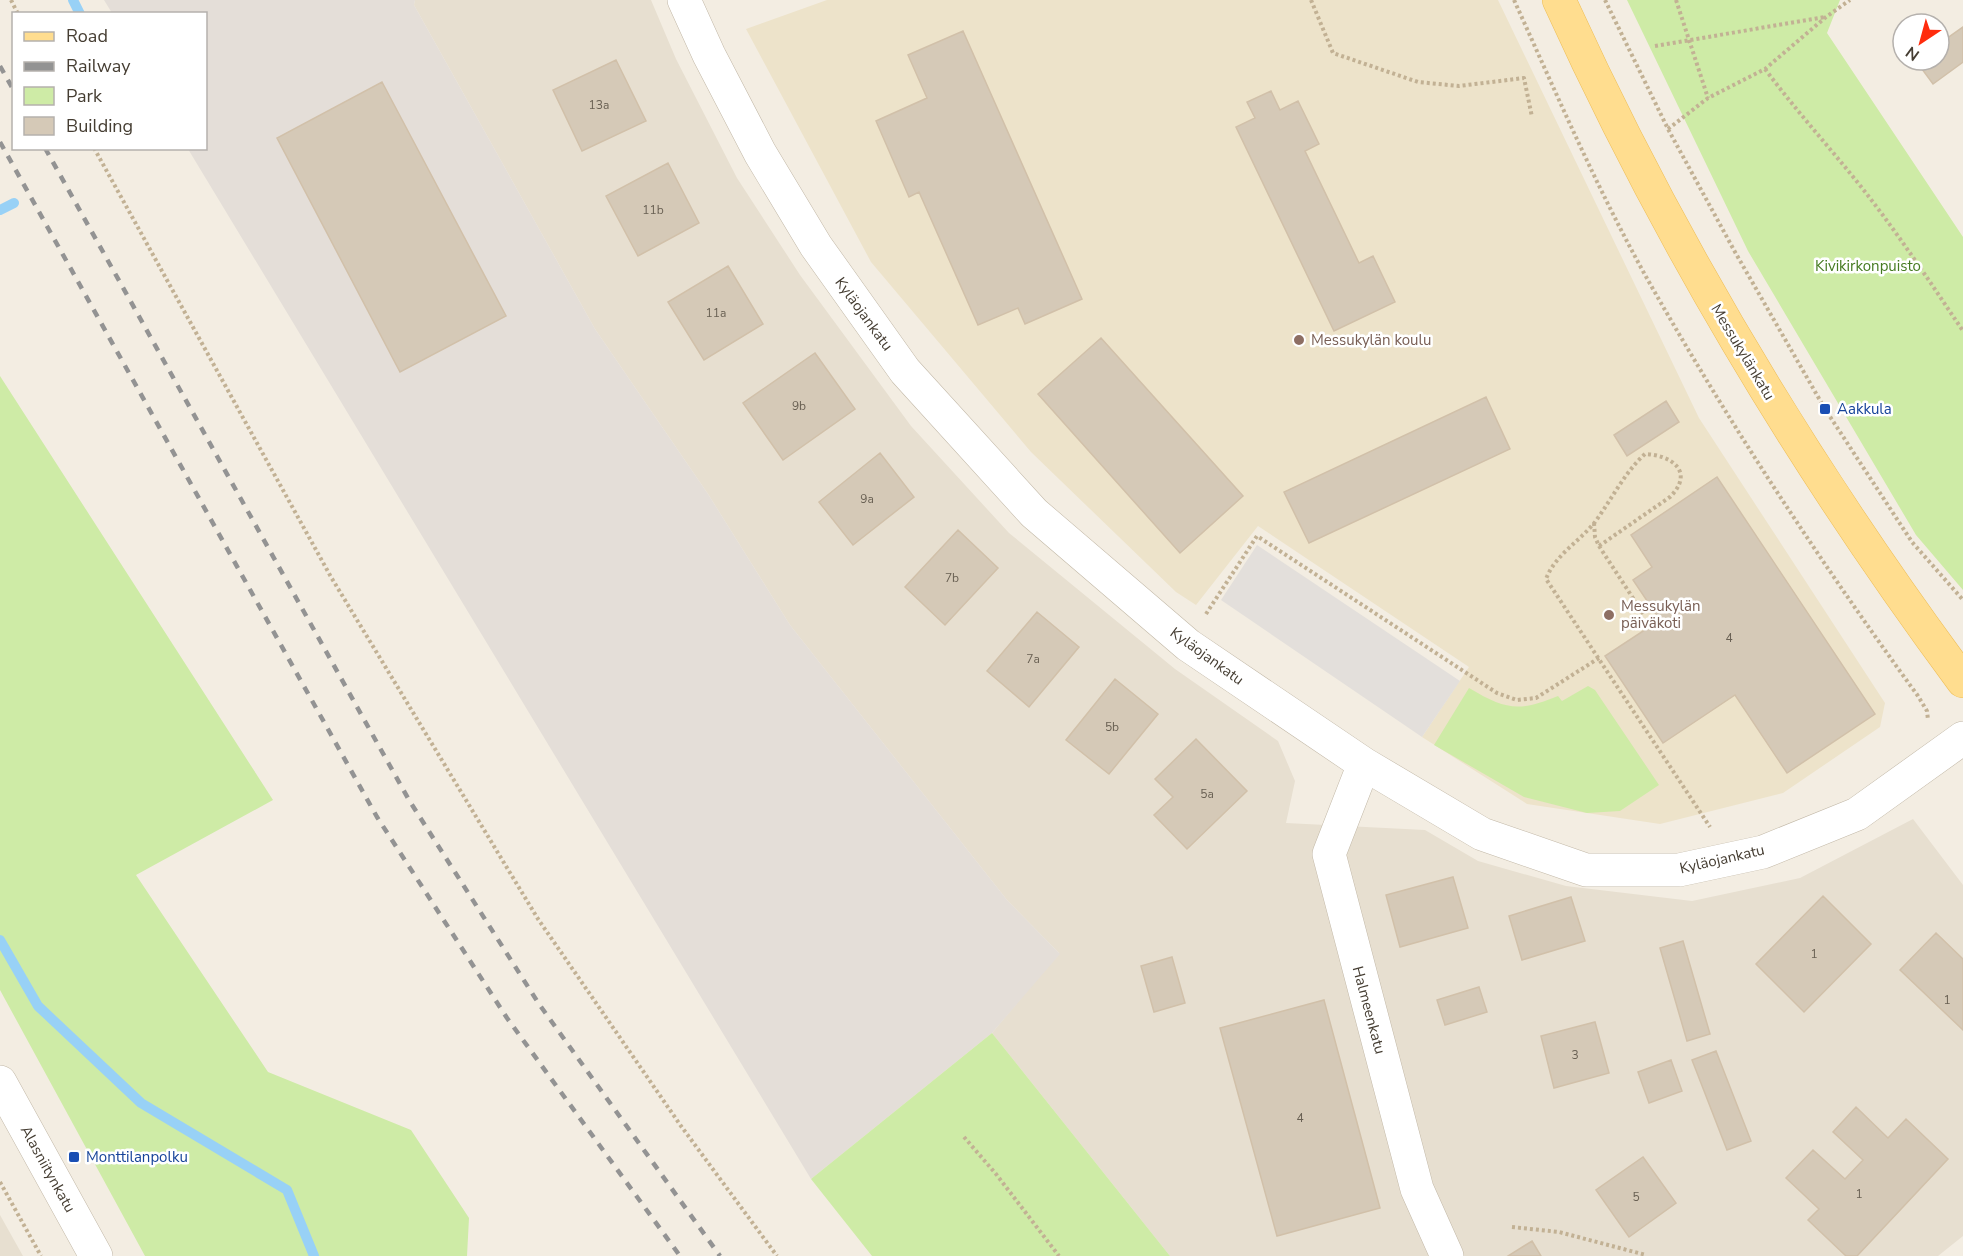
<svg xmlns="http://www.w3.org/2000/svg" width="1963" height="1256" font-family="'Nunito Sans',sans-serif">
  <style>
    .residential { fill: #e7dfd0 }
    .industrial { fill: #e4ded8 }
    .education { fill: #ede3ca }
    .green { fill: #ceeba6 }
    .parking { fill: #e3dfdb }
    .lines { fill: none; stroke-linecap: round; stroke-linejoin: round }
    .stream { stroke: #98d1f6; stroke-width: 10 }
    .building { fill: #d5c9b7; stroke: #d1c0a9; stroke-width: 1.5 }
    .minor-casing { stroke: #c2b8a7; stroke-width: 34 }
    .tertiary-casing { stroke: #c2b8a7; stroke-width: 34 }
    .primary-casing { stroke: #eebd55; stroke-width: 34 }
    .path { stroke: #c2b194; stroke-width: 4; stroke-dasharray: 3 3; stroke-linecap: butt }
    .minor { stroke: #fff; stroke-width: 33 }
    .tertiary { stroke: #fff; stroke-width: 33 }
    .primary { stroke: #ffdd8f; stroke-width: 33 }
    .rail { stroke: #939393; stroke-width: 4.5; stroke-dasharray: 8 8; stroke-linecap: butt }
    .education-dot { fill: #8d6e63; stroke: #fff; stroke-width: 2 }
    .transit-dot { fill: #1a4fb4; stroke: #fff; stroke-width: 2 }
    .labels { text-anchor: middle; dominant-baseline: central; stroke-width: 5; stroke-linejoin: round; paint-order: stroke }
    .number-label { font-size: 12px; fill: #696053 }
    .park-label { font-size: 15px; fill: #457b21; stroke: #fff }
    .street-label { font-size: 15px; fill: #453d32; stroke: #fff }
    .education-label { font-size: 15px; fill: #785e54; stroke: #fff; text-anchor: start }
    .transit-label { font-size: 15px; fill: #164399; stroke: #fff; text-anchor: start }
  </style>
  <rect width="100%" height="100%" fill="#f3ede2"/>
  <path class="residential" d="M415,0h236l25,59 61,119 63,97 111,151 98,107 166,136 103,72 17,40 -9,42 139,7 53,31 88,25 126,15 108,-23 113,-59 50,66v351l-25,20h-768l-178,-223 67,-80 -52,-53 -217,-275 -82,-131 -113,-165 -181,-324z
    M0,1215l23,41h-23z"/>
  <path class="industrial" d="M104,0h311l-1,5 181,324 113,165 82,131 217,275 53,54 -68,79 -181,146 -623,-1030 18,-1v-134l-94,-1z"/>
  <path class="education" d="M827,0h671l201,418 186,285 -5,24 -97,66 -123,31 -133,-20 -105,-67 47,-70 -211,-141 -62,79 -20,-13 -145,-140 -160,-190 -125,-233z"/>
  <path class="green" d="M1627,0h213l-13,33 136,204v353l-47,-55 -168,-284z
    M0,376l273,424 -137,75 132,197 143,58 58,88 -2,38h-322l-145,-266z
    M1588,686l7,4 64,95 -39,26 -33,2 -63,-16 -90,-52 35,-57c37,22 50,24 89,8l4,5z
    M992,1033l178,223h-298l-61,-77z"/>
  <path class="parking" d="M1257,545l203,136 -38,56 -201,-137z"/>
  <g class="lines">
    <path class="stream" d="M73,0l7,14
      M0,210l14,-7
      M0,940l38,66 103,97 146,87 27,66"/>
  </g>
  <path class="building" d="M1963,27v35l-30,22 -17,-23 23,-1v-16z
    M963,31l119,268 -57,25 -7,-16 -40,17 -59,-133 -10,5 -33,-76 51,-23 -19,-43z
    M616,60l30,61 -64,30 -29,-61z
    M382,82l124,234 -106,56 -123,-234z
    M1271,91l9,19 18,-9 21,43 -14,7 54,112 14,-7 22,46 -61,29 -98,-204 19,-9 -8,-16z
    M668,163l31,60 -61,33 -32,-60z
    M728,266l35,58 -59,36 -36,-58z
    M1101,338l142,158 -63,57 -142,-159z
    M815,353l40,56 -72,51 -40,-57z
    M1486,397l24,52 -201,94 -25,-51z
    M1666,401l13,21 -52,34 -13,-21z
    M880,453l34,44 -61,48 -34,-43z
    M1717,477l158,237 -88,59 -52,-78 -72,48 -58,-87 55,-36 -27,-40 19,-13 -21,-32z
    M958,530l40,38 -53,57 -40,-38z
    M1037,612l42,35 -50,60 -42,-36z
    M1115,679l43,35 -49,60 -43,-34z
    M1196,739l51,52 -60,58 -33,-34 19,-18 -18,-18z
    M1453,877l15,51 -68,19 -14,-52z
    M1823,896l48,48 -67,68 -48,-48z
    M1571,897l14,44 -63,19 -13,-44z
    M1936,933l27,26v71l-63,-60z
    M1683,941l27,93 -23,7 -27,-93z
    M1172,957l13,46 -31,9 -13,-46z
    M1479,987l8,25 -42,13 -8,-25z
    M1324,1000l56,208 -103,28 -57,-208z
    M1595,1022l14,51 -55,15 -13,-52z
    M1716,1051l35,90 -24,9 -35,-90z
    M1671,1060l11,31 -33,12 -11,-31z
    M1856,1107l32,31 18,-19 42,40 -91,97h-11l-38,-36 11,-11 -33,-31 27,-28 32,29 18,-19 -30,-28z
    M1643,1157l33,46 -47,34 -33,-47z
    M1532,1241l9,15h-33z"/>
  <g class="lines">
    <defs>
      <path id="minor" d="M684,0l25,55 51,98 56,93 89,125 129,142 154,132 176,119 118,70 104,36h93l84,-18 94,-38 106,-76
        M1364,764l-35,90 88,335 30,67"/>
      <path id="tertiary" d="M0,1082l96,174"/>
      <path id="primary" d="M1559,0c110,242 246,468 404,681"/>
    </defs>
    <use href="#minor" class="minor-casing"/>
    <use href="#tertiary" class="tertiary-casing"/>
    <use href="#primary" class="primary-casing"/>
    <path class="path" d="M11,0l7,14
      M1311,0l22,53 85,29 41,4 65,-8 8,39
      M1514,0c43,95 84,191 135,282 81,143 172,281 269,414l9,15 1,9
      M1605,0l63,129 67,123 90,157 87,133 51,58
      M1676,0l32,98
      M1655,46l170,-29
      M1765,69c32,43 68,82 101,124 35,45 66,92 97,138
      M1668,129l40,-31 57,-29 61,-52 24,-17
      M94,148l237,429 207,342 143,207 96,130
      M1594,523l1,14 4,9 71,-49c25,-25 2,-42 -25,-43 -21,19 -33,45 -50,68 -16,20 -40,33 -49,57l164,248
      M1599,546l45,69
      M1206,614l51,-78 240,157 20,7 19,-2 63,-40
      M964,1137l32,37 63,82
      M0,1182l41,74
      M1512,1227l47,5 87,23"/>
    <use href="#minor" class="minor"/>
    <use href="#tertiary" class="tertiary"/>
    <use href="#primary" class="primary"/>
    <path class="rail" d="M0,66l14,25
      M0,142l377,675 130,201 173,238
      M45,148l364,652 130,204 181,252"/>
  </g>
  <g class="education-dot">
    <circle cx="1299" cy="340" r="6"/>
    <circle cx="1609" cy="615" r="6"/>
  </g>
  <g class="transit-dot">
    <rect x="1819" y="403" width="12" height="12" rx="3"/>
    <rect x="68" y="1151" width="12" height="12" rx="3"/>
  </g>
  <g class="labels">
    <g class="number-label">
      <text x="599" y="105">13a</text>
      <text x="653" y="210">11b</text>
      <text x="716" y="313">11a</text>
      <text x="799" y="406">9b</text>
      <text x="867" y="499">9a</text>
      <text x="952" y="578">7b</text>
      <text x="1729" y="638">4</text>
      <text x="1033" y="659">7a</text>
      <text x="1112" y="727">5b</text>
      <text x="1207" y="794">5a</text>
      <text x="1814" y="954">1</text>
      <text x="1947" y="1000">1</text>
      <text x="1575" y="1055">3</text>
      <text x="1300" y="1118">4</text>
      <text x="1859" y="1194">1</text>
      <text x="1636" y="1197">5</text>
    </g>
    <g class="park-label">
      <text x="1868" y="266">Kivikirkonpuisto</text>
    </g>
    <g class="street-label">
      <text transform="translate(864 314) rotate(54)">Kyläojankatu</text>
      <text transform="translate(1743 352) rotate(59)">Messukylänkatu</text>
      <text transform="translate(1207 656) rotate(36)">Kyläojankatu</text>
      <text transform="translate(1722 859) rotate(-13)">Kyläojankatu</text>
      <text transform="translate(1369 1010) rotate(75)">Halmeenkatu</text>
      <text transform="translate(48 1169) rotate(61)">Alasniitynkatu</text>
    </g>
    <g class="education-label">
      <text x="1311" y="340">Messukylän koulu</text>
      <text x="1621" y="606">Messukylän<tspan x="1621" dy="17">päiväkoti</tspan></text>
    </g>
    <g class="transit-label">
      <text x="1837" y="409">Aakkula</text>
      <text x="86" y="1157">Monttilanpolku</text>
    </g>
  </g>
  <rect x="12" y="12" width="195" height="138" fill="#ffffff" stroke="#b5b1ad" stroke-width="1.5"/>
  <rect x="24" y="32" width="30" height="9" fill="#ffdd8f" stroke="#b5b1ad" stroke-width="1.5"/>
  <text x="66" y="42" font-size="18" fill="#453d32">Road</text>
  <rect x="24" y="62" width="30" height="9" fill="#939393" stroke="#b5b1ad" stroke-width="1.5"/>
  <text x="66" y="72" font-size="18" fill="#453d32">Railway</text>
  <rect x="24" y="87" width="30" height="18" fill="#ceeba6" stroke="#b5b1ad" stroke-width="1.5"/>
  <text x="66" y="102" font-size="18" fill="#453d32">Park</text>
  <rect x="24" y="117" width="30" height="18" fill="#d5c9b7" stroke="#b5b1ad" stroke-width="1.5"/>
  <text x="66" y="132" font-size="18" fill="#453d32">Building</text>
  <g transform="translate(1921 42) rotate(216)"><circle r="28" fill="#ffffff" stroke="#b5b1ad" stroke-width="1.5"/>
  <path d="M0-4.5L10 22L0 15L-10 22Z" fill="#ff2c0d"/>
  <text y="-9" font-size="16" font-weight="bold" text-anchor="middle" fill="#453d32">N</text>
  </g>
</svg>
